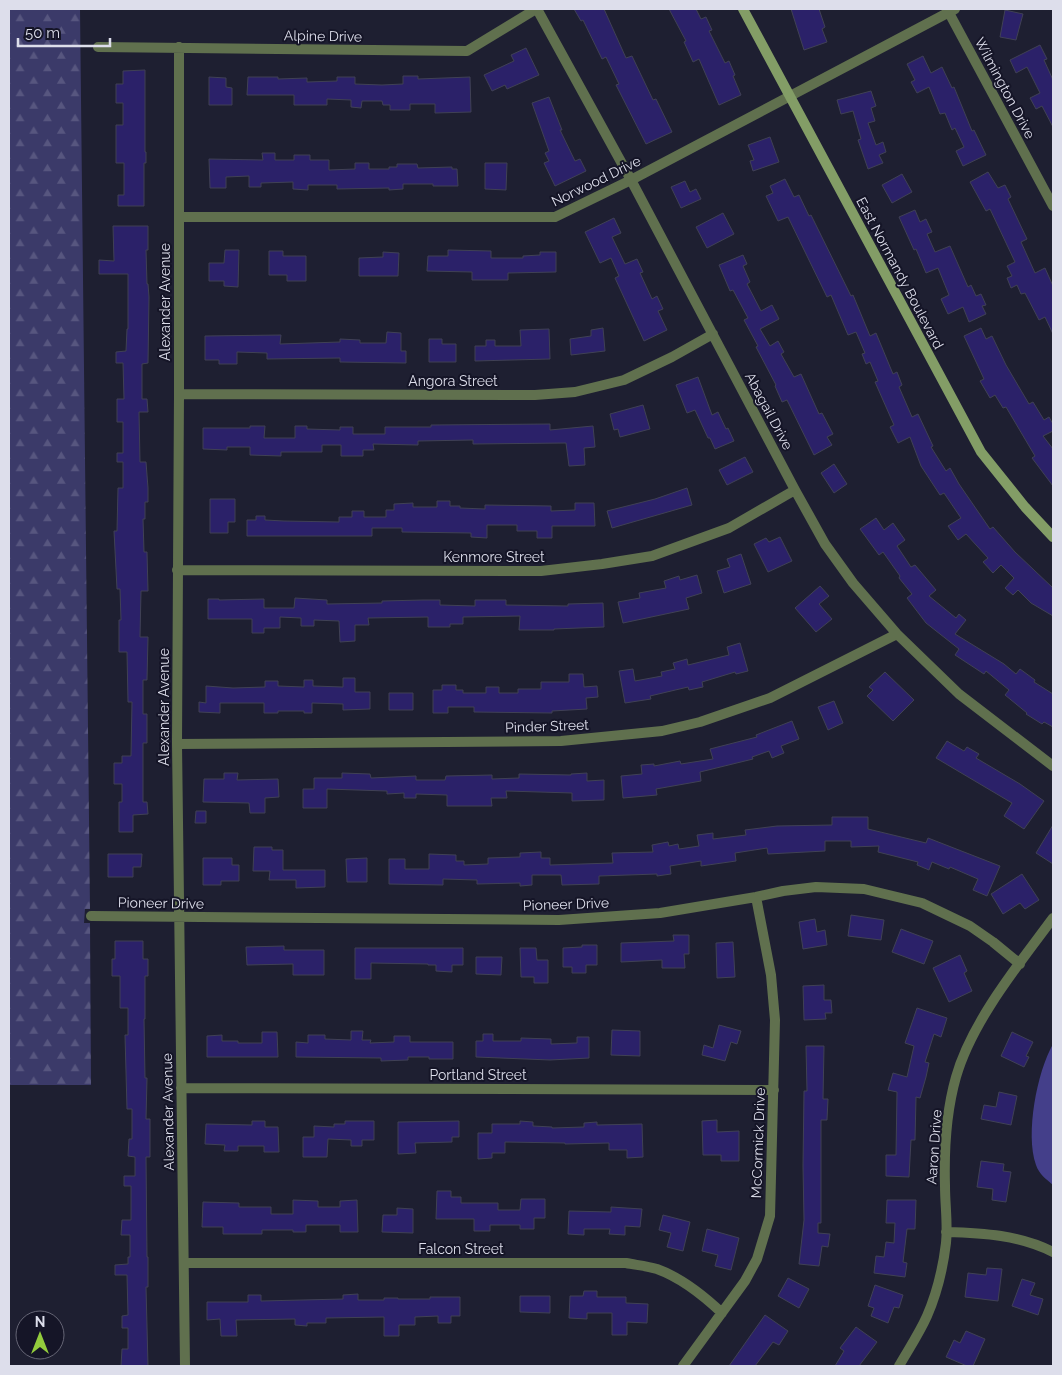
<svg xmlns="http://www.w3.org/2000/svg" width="1062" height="1375" font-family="Raleway,sans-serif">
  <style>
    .forest { fill: url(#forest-firs) }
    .water { fill: #443f8a }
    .building { fill: #2b2169; stroke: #404155 }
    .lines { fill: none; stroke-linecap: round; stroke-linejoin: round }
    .street { stroke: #60704e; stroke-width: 10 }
    .secondary { stroke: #839d66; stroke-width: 10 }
    .labels { text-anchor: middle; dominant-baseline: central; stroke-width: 4; stroke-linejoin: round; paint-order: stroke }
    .street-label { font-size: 14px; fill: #dddeeb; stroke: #151527 }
  </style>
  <defs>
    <pattern id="forest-firs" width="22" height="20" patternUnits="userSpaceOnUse" patternTransform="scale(1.25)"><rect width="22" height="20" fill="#3b3a69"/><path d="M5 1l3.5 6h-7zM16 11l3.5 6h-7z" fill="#57567f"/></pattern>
  </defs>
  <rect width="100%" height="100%" fill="#1e1f31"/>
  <path class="forest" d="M9,9h71l10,900h-5l-1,14h6l1,162h-82z"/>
  <path class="water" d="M1053,1044v141c-7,-6 -14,-11 -17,-20 -11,-31 1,-93 17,-121z"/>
  <path class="building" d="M574,9h30l22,49 6,-2 21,44 3,-1 16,33 -26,12 -30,-59 3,-1 -13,-27 -4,2 -19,-39 -2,1z
    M669,9h27l5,10 5,-2 6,13 -3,1 16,32 4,-2 6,14 -2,1 8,19 -22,10 -20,-46 -6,3 -9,-20 2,-1z
    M791,9h28l6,18 -3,2 5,13 -23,8z
    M1005,10l18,4 -7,26 -16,-3z
    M1040,45l7,14 -3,1 9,20v47l-11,-21 -6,3 -6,-11 10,-5 -13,-26 -11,6 -6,-13z
    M526,48l13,27 -32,14 -2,-4 -13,6 -8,-16 30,-14 -3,-6z
    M923,56l8,17 11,-6 10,21 2,-1 18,44 2,-1 12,25 -23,11 -7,-15 8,-4 -9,-19 -3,2 -7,-17 -5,1 -11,-27 -12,6 -6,-11 4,-2 -8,-16z
    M145,70v82h1v11h-2v43h-26v-11h6v-32h-8v-38h7v-22h-7v-19h7v-13z
    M403,76h15v3l52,-2 1,35 -36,1v-9h-25v6h-20v-5h-7l-1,-4h-20l-1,7 -10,-1v-7l-24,-1v6h-33v-10h-47l1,-18h30v2l29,-1v4l30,-1v-4h18v7l27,1 21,-1z
    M209,77l17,1v9l6,1v17h-23z
    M871,91l5,15 -5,2 4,13 -7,2 8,22 7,-3 3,10 -7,3 4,8 -15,6 -10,-29 3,-1 -8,-28 -12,3 -4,-14z
    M549,97l13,33h-2l15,31 5,-2 6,12 -31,15 -11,-23 5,-2 -4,-8 4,-2 -17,-48z
    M770,137l9,25 -26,9 -3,-10 4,-1 -6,-15z
    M262,153h13v7h19v-5h16v5h19v10l26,-1v-6h14v6h20v-2h8v-3h20l1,4 34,-1v2h5l1,17h-25v-2h-30v5l-14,1v-2l-52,1v-4h-29v5l-15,-1v-7l-32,1v4h-12v-11l-23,1v11h-16l-1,-29 54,1z
    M485,163h22l-1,27 -21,-1z
    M988,172l10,16 7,-3 6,12 -3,2 19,40 -6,3 14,31 10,-5 8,18v48l-8,-17 -6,3 -14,-27 -4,1 -4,-9 -6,3 -4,-10 5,-2 -5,-10 8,-4 -25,-53 -4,2 -16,-29z
    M902,174l10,18 -20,11 -10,-18z
    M785,179l9,18 5,-2 10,21 2,-1 40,81 2,-1 17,41 6,-3 17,41 4,-2 5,13 -3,2 13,30 6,-3 15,32 -2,1 15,24 4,-3 9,16 31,45 3,-2 22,25 38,36v28l-22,-13 -13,-13 -5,5 -8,-7 9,-10 -13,-13 -8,8 -10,-11 5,-4 -22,-24 -8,6 -10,-14 13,-8 -17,-25 -4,2 -19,-29 -11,-29 -12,6 -8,-16 4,-2 -19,-43 3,-1 -8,-19 -4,2 -4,-10 3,-1 -9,-21 -8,3 -17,-40 -4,2 -39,-80 -10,4 -12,-25 7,-3 -3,-7z
    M685,181l5,11 6,-3 5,10 -20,9 -10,-21z
    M915,210l5,12 6,-3 6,13 -5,2 8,18 15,-6 18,41 3,-2 5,11 5,-2 5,11 -4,1 4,8 -17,8 -6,-15 -15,7 -7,-15 8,-4 -11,-27 -12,5 -10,-24 -2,1 -15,-33z
    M723,213l11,21 -27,14 -11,-21z
    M614,218l7,15 -9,4 13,27 12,-5 6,13 -3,1 12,26 5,-3 6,13 -5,2 9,19 -23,11 -29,-63 4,-2 -8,-18 -11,5 -15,-31z
    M113,226h35v24h-2l1,34h1l1,13 -1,66 -6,1v35h5l1,13h-9l1,50h6l2,26v14h-3v17h-2l1,33h3l1,39h-7l-1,46h8l-1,43h-4v34h4v29h-4v59h4l1,12 -15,1v17h-14v-30h3v-18h-8v-21h8v-7h9l1,-54h-4l-1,-50h-8v-32h2l-1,-31h-3l-3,-58h3l1,-43h5v-26h-6v-9h6v-31h-6v-23h7l-1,-36h-7v-11l10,-1 1,-22h1v-55h-29v-14l15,1z
    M225,250h14l-1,37 -14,-1v-5h-15v-18h15z
    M448,250l43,1v7h32v-2l17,-1v-3h16v20l-48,1v7h-36v-8l-45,-1 1,-15h20z
    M269,251h14v5h23v25h-19v-6h-18z
    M383,252l16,1 -1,23h-39v-18l24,-1z
    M743,255l4,9 -4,2 7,16 -3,2 14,27 11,-6 7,14 -19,10 10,17 8,-5 6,11 -3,2 13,23 7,-3 18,40 3,-1 11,21 -6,3 5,8 -18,10 -27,-55 -5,2 -7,-16 1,-1 -20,-38 2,-1 -14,-26 4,-2 -15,-28 -3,1 -11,-26z
    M603,328l2,23 -34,4 -1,-16 21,-3v-6z
    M981,328l5,11 6,-3 14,29 23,39 4,-2 11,18 5,-3 4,7v7l-10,5 10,13v37l-21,-28 3,-2 -29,-49 -3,1 -8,-13 -5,3 -10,-17 4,-2 -20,-43z
    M549,329l1,30 -75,2v-15h11v-6h9v6h26l-1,-16z
    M387,332l14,1v18h5v12l-66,-1v-4l-73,1v-6l-30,-1v12h-18v-4h-14v-24l76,-1 -1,9 60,-2v-3l20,1v3h26z
    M429,339h13v5h14v18h-27z
    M698,377l14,38 6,-3 8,17 2,-1 6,13 -19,8 -5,-11h-2l-13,-28 -8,3 -11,-28z
    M643,405l7,24 -30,8 -2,-8 -4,1 -4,-16z
    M550,424v6l43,-4 2,21 -11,1 1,17 -16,1 -3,-23 -93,1v-4l-55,1v4l-45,-1 1,6h-11v6h-22v-11h-19v7h-41v4l-31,-1v-8h-23v3l-24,-1v-21h47v-2h15l-1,12h31v-12h12v3l33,1v-3h13v7h32v-7h46v-2z
    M745,457l8,15 -26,13 -8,-15z
    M834,464l13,20 -13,9 -13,-20z
    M687,488l5,17 -80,23 -5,-17 48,-12z
    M210,499h25v23h-7v11h-18z
    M437,501h13v5h10v2l25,1v-4l66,1v5l24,-1v-7h19l1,23h-43v12h-15v-7h-20v-6h-30v13l-16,-1v-4l-69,-1v-4h-30v8h-125v-16h9v-4h9v4l19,1 55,1v-5h13v-6h12v6h22v-7h8v-6l19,-1v4h24z
    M876,518l8,12 9,-7 12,17 -8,6 14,21 4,-2 21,25 -7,6 27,22 3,-4 7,6 -11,14 49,30 12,10 4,-5 15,11 -1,2 19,12v33l-9,-5 -2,2 -16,-10 1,-1 -22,-18 4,-5 -23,-19 -2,3 -29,-19 4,-6 -33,-26 -19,-25 5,-4 -13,-16 1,-2 -17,-24 -4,3 -19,-26z
    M780,537l12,24 -24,11 -14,-28 12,-6 3,4z
    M741,554l10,30 -27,9 -7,-22 13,-4 -3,-8z
    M697,575l5,18 -16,5 3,11 -66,14 -5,-21 22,-4 -1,-5 27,-5 -2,-7 15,-5 1,4z
    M820,586l9,10 -10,8 13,15 -16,13 -21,-24z
    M295,598l32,2v4l55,-1v-2l41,-1h17v5l35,1v-6h31v5l62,1v-2l35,-1 1,24 -50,2v1h-35l1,-14 -57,1v7h-13v3h-22v-10l-60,1 1,7h-14v16l-15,1 -1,-21 -25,-1v6h-13v-8l-21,-1v11h-16v5h-12v-14h-44v-20h11v1l45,-1v9h30z
    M740,643l8,28 -12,3 -1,-2 -33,10 1,5 -14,3 -1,-3 -38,9 1,3 -26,4 -6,-32 14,-2 2,12 27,-5 -1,-4 14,-3 -2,-6 14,-4 1,6 41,-10 -2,-8z
    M885,672l29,28 -21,21 -26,-25 6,-6 -4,-3z
    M569,674h14l1,13 13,-1 1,11 -12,1 1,11 -35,2v2l-78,-1v-5h-26v6h-15v-23h9v-5h14v5h7v3h23v-6h13v6h19v-4h23v-7h28z
    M343,678h12v14h15v17l-27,1v-6l-31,-1v10h-8v-2h-26v2h-14v-10h-44v10l-21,-1v-10l7,1v-17l27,2 32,-1v-6h13v5l26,1v-7h9v6l30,1z
    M389,693h24v17h-24z
    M834,701l9,22 -15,7 -10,-23z
    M792,721l7,18 -18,7 3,7 -12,5 -3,-7 -17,6 1,2 -53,13 1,9 -45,8 1,6 -34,3 -2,-22 21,-2 -1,-9 13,-1v2l26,-5 1,3 32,-5 -3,-10 47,-12 -1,-2z
    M947,741l17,10 3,-4 12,7 -3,4 44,26 24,17 -20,28 -20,-13 8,-13 -76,-45z
    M224,773h14l-1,7 41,-1 1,18 -14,1v15h-15l-1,-10 -46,-1 1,-23h20z
    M342,773l28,1 1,4 45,-2v4h29l1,-4 46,-1v4l27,-1v-4l52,1v-1l16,-1v8l17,-1v20l-32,1v-8l-66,-2 1,7h-16l1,8h-45v-11l-31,-1v4h-12v-5l-17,1v-3l-60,-2v19h-24v-19h11v-11h28z
    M196,811h10v12h-11z
    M832,817h36v12l58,14 2,-5 72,28 -13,30 -14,-6 5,-11 -28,-12 -1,2 -17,-7 -3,8 -12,-5 1,-3 -40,-10 1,-6 -28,1v-6h-26v10l-57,3 -1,-6 -32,5 1,8 -35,5v-5l-31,5 1,8 -14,2v-2l-58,2v8l-37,1 -1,-10h-29v10l-12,1v-3l-43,1v-4l-34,-1v6l-54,-1v-25h16v10h24v-15l27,1v6h8v4l24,-1v-6l32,-1v-4l21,-1v6h9v7l63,-2 -1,-10 41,-1 -1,-7 16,-3 1,4 9,-2 1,5 20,-3 -2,-11 16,-2v6l33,-4 -1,-5 32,-4 55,-1z
    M1053,825v39l-17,-11z
    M254,847h18v3h11v20h42v17l-29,1v-8h-27l1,-9h-17z
    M108,854h34l-1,13h-8v10h-25z
    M203,858h29v7h7v16h-18v4h-18z
    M367,858v24h-20l-1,-23z
    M1022,874l17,26 -14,9 -5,-6 -17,11 -12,-20z
    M851,915l33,5 -3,20 -33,-4z
    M815,919l2,13 8,-2 2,15 -24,4 -4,-27z
    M901,929l32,12 -9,23 -32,-12z
    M673,935h16v19h-5l1,14h-23v-8l-41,2v-19l53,-2z
    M115,941h28v18h5v17h-3v43h-1l1,59h2l-1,41h4v38h-4l1,100h1v30h-2l2,79h-27l1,-17h6v-21h-6v-12l6,-1 -1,-40h-12v-10l13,-1v-7h2v-22h-9l1,-15h9v-34h-7v-10h11v-19l-7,-1 1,-17h3v-30h-5l-2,-74h3v-27h-8v-32h-8v-17h3z
    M733,942l2,35 -18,1 -1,-35z
    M582,945h15v20h-11v8h-14v-6h-9v-19l19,-1z
    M284,946v4h40v25h-31v-11l-46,1 -1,-18z
    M355,948h108v17h-11v7l-16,-1v-6h-8v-1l-57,-1v16h-16z
    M520,948h16l1,12h11v23h-14v-6h-13z
    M960,955l7,16 -3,2 8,18 -23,11 -16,-34z
    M476,957h26l-1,18 -25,-1z
    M824,985v15h7l1,13h-7l1,6 -22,1 -1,-34z
    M917,1008l30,10 -6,19 -7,-3 -9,28 4,1 -3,14 -6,21 -4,-1 -1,43h-4l-2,37 -23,-1v-21h10l1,-63 -9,-2 5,-17 14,4 7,-31 -9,-3z
    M719,1025l22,6 -4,13 -6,-2 -6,19 -23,-6 2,-10 9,3z
    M612,1030l28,1v25l-29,-1z
    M351,1031h12l-1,9h9l-1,3 24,-1v-6h16v6h43v17h-24v-2h-21v3l-27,1v-3l-85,-1v-15l12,1v-8h17v4l26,1z
    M262,1032h15l1,25h-71v-21l15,-1v6h16v2h24z
    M1012,1032l21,10 -7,14 3,1 -5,10 -23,-11z
    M483,1034h10v7h28v-3l30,1v5l26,-1v-6h12v21l-39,2 -74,-3v-16h7z
    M806,1046h18l-1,53h5l-1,21h-6v103h-3v10l12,1 -2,13 -6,-1 -3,20 -20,-2 5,-44 -1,-54 1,-75h3z
    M999,1092l18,4 -6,29 -30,-6 3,-14 12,2z
    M717,1120v12l22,-1v30h-18v-6h-18l-1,-34z
    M252,1121h13v6h13l1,25h-15v-6h-26v5h-14l1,-6 -20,-1 1,-20 46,1z
    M345,1121h29v19h-12v6h-11v-6l-23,-1 -1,18h-24v-20h11v-11l20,1v-3h11z
    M459,1121v16h-7v5l-37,1 1,10 -18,1v-32z
    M520,1121l13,1v4l19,1v1l32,-1v-4l13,-1v3l45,-1 1,33 -16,1v-8h-18v-7l-44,1v-1l-60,-1v11h-13v5l-14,1v-26h14v-9h28z
    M981,1161l23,3 -1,7 8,1 -5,30 -14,-2 1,-11 -16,-2z
    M437,1191h14v6h10v6h37v7h22l1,-11h24v19h-11v11h-14v-4h-30v6h-16v-12h-38z
    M293,1200l25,1v6h22v-6l17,-1 1,32h-18v-7h-34v7h-13v-2h-31v4h-39v-7h-21l1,-25 36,1v4h32v7h22z
    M887,1200h29l-1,29h-8l-4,33 4,1 -2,14 -31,-4 2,-17 8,1 2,-15 8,1 1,-20h-9z
    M611,1207l31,2 -2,18 -15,-1v9l-16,-1 1,-5h-26v6l-16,-1 1,-23 42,1z
    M397,1208l16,1v24l-31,-1 1,-17h14z
    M663,1215l27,7 -7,29 -16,-4 4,-14 -12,-3z
    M707,1229l32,9 -8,32 -16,-4 3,-11 -16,-4z
    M987,1268l15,1 -4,32 -33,-4 3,-24 18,2z
    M788,1278l21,11 -10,19 -21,-12z
    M1022,1279l13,4 -5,12 13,4 -5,16 -26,-9z
    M875,1285l28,10 -4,13 -5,-1 -6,16 -17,-7 3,-8 -6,-2z
    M584,1291h13v6h29v6l22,1 -1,19 -20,-1v13h-15v-22h-25v6l-18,-1 1,-22h13z
    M358,1294v6h26v-2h14v1h32v-2h30v19h-9v7h-13v-7l-23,1v8h-16v11h-15v-19l-58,1v5h-19v3l-12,-1v-6l-59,1 1,16h-16l-1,-17 -13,1v-18h41v-7h13v6l82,-2v-4z
    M520,1296h30v17l-30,-1z
    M765,1315l23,16 -9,14 -6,-3 -18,24h-26z
    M856,1327l21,15 -18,24h-24l9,-15 -4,-3z
    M966,1331l19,8 -12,27h-6l-21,-9 8,-17 6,3z"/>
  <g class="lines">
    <path class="street" d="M537,9l94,171 164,310 30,54 28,39 44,51 62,60 94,72
      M947,9l106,197
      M98,47l369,4 69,-42
      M179,47v347l-2,350 8,622
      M179,217h376l76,-37 324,-171
      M179,394l356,1 40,-3 49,-12 48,-23 41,-23
      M177,570l364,1 61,-7 50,-8 77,-28 66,-38
      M177,744l384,-3 101,-10 38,-9 70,-24 127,-64
      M91,916l468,4 101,-7 96,-16 27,-6 33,-4 48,2 58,14 48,23 23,16 27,22
      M181,1088l593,2
      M946,1232c37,1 74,3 107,20
      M184,1263h442c10,2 21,3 31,6 25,9 46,26 65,44
      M683,1366l62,-85 12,-22 13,-43 5,-196 -4,-45 -15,-78
      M899,1366c9,-16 20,-32 28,-50 10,-23 16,-48 19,-73 2,-19 -1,-38 -1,-57 -1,-36 1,-74 11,-109 16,-56 63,-113 97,-159"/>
    <path class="secondary" d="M743,9l238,443 44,55 28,30"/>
  </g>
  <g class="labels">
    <g class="street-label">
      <text transform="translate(323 36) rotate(1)">Alpine Drive</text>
      <text transform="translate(1005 88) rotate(62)">Wilmington Drive</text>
      <text transform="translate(596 181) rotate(-26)">Norwood Drive</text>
      <text transform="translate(900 273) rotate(62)">East Normandy Boulevard</text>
      <text transform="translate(165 302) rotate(-90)">Alexander Avenue</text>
      <text x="453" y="381">Angora Street</text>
      <text transform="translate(769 411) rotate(62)">Abagail Drive</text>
      <text x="494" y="557">Kenmore Street</text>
      <text transform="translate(164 707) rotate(-90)">Alexander Avenue</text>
      <text transform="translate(547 726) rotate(-2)">Pinder Street</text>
      <text transform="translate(161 903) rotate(1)">Pioneer Drive</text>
      <text transform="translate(566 904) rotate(-2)">Pioneer Drive</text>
      <text x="478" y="1075">Portland Street</text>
      <text transform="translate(168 1112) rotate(-91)">Alexander Avenue</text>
      <text transform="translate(758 1143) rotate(-88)">McCormick Drive</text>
      <text transform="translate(934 1147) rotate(-86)">Aaron Drive</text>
      <text x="461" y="1249">Falcon Street</text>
    </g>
  </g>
  <rect width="1062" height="1375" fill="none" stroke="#dddeeb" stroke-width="20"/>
  <g transform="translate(40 1335)"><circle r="24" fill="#151527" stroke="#656575"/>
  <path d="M0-4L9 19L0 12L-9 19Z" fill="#93cc3d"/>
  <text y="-8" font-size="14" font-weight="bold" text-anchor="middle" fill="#dddeeb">N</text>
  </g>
  <path d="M18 38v8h92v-8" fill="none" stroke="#dddeeb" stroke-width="2.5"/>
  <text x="25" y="38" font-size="15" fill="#dddeeb" stroke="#151527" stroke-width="4" paint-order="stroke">50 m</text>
</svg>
